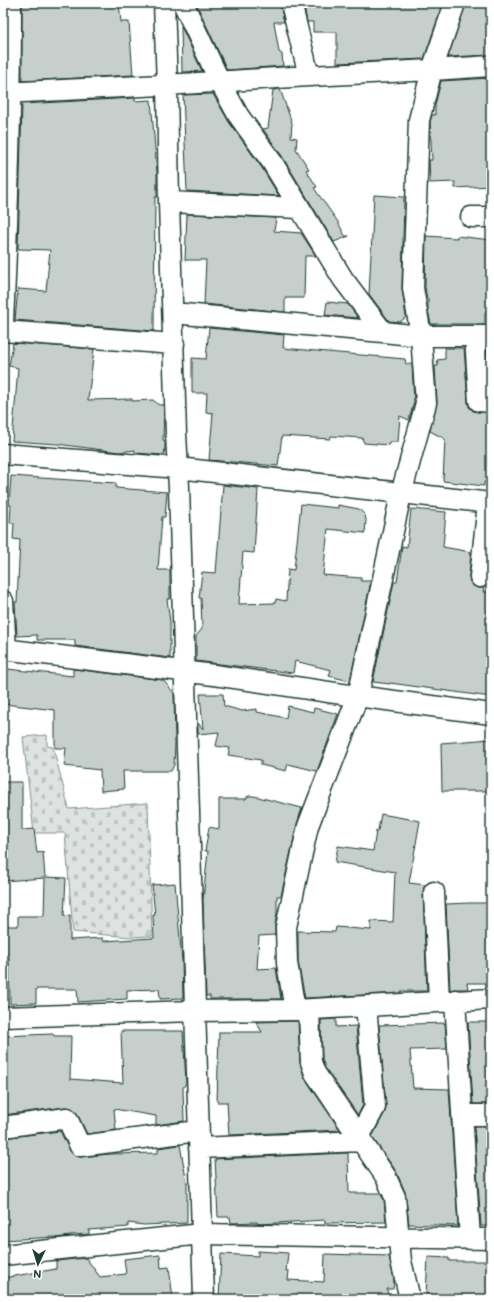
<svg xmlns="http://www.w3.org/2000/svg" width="494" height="1302" font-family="'Balsamiq Sans',sans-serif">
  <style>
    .cemetery { fill: url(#cemetery-stones); stroke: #7e908b }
    .building { fill: #c7cfcc; stroke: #1f3d34 }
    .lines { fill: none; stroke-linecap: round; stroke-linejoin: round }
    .minor-casing { stroke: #1f3d34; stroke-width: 23 }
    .minor { stroke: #fff; stroke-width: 20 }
  </style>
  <defs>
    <pattern id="cemetery-stones" width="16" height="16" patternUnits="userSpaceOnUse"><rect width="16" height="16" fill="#dee3e2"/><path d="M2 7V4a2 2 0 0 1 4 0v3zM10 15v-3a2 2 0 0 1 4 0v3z" fill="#bec4c2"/></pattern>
  </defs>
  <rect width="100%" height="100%" fill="#fff"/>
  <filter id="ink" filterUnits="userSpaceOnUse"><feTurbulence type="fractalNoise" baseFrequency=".025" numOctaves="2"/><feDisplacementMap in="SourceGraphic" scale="8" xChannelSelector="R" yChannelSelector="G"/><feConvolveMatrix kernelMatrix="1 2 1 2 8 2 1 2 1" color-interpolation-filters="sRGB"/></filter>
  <g filter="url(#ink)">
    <path class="cemetery" d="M47,735v11l6,1 16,62 79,-6 4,133 -22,1 -57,-5 -8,-99h-31l-11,-96z"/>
    <path class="building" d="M22,3h97l2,19h8l4,53 -111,6z
      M196,3l84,1 4,18h-10l5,30 3,2 1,12 -56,4z
      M313,3h130l-19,56 -87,4v-31h-24v-10h-6l-3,-16 9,1z
      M466,3h25v52l-43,2z
      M181,26l21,45 -20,1z
      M491,78v108l-36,2v-6l-25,1 -1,-23h3l-2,-38 2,-7h3v-10l6,-24z
      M280,89l12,34 -1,14 6,1 -1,11 13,20 -3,1 11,17 -3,1 24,34 7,14h4l-15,6 -52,-86 -19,-27 5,-1 5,-38z
      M213,94l16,28 33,46 17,28 -92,-5 -4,-96z
      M135,98v3l16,-1 6,72v25h-2l-1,134 -139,-11 3,-31 28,2 4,-41 -32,-1 4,-145z
      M374,195l30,2 -2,91 4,29 -6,5 -11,-1 -20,-27z
      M187,214l89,4 -2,13 27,2 15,23h-11l-1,42h-19v14l-81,-8 2,-44h-21z
      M426,236l31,2v-2l34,4v72h-6v12h-54l-3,-14v-12l-1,1 -2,-12z
      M327,302l21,2 10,14 -33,-3z
      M209,328l75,7 -1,13 122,11 1,5h6l2,38 -5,18 -9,-4 -2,26h-9v3l-25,-2 -2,-5 -31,-2 -1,3 -48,-3 -4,30 -69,-6 4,-47 -7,-1 1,-19h-15v-35l14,1z
      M13,343l81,6 -6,51 44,-1v2l21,-1 6,5h5l-1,35 2,1v5l-1,9 -29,-2v-3l-16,2 -62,-8 -45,-3 6,-73 -9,-2z
      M445,348h19l4,54 1,5 4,4 5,1 13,1v69h-7v4l-41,-5 2,-42 -15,-8 7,-29 -2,-36h3l-1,-6 8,-1z
      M487,348h4v42h-1z
      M11,476l105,7v5l51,4 -2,25h-3l-4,53h12v29h-3l3,23v36l-95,-12v-6h-38v-5l-20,1 -2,-34h2l3,-62 -7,-1 1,-16h-4l1,-18h-2z
      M223,485l35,4 -4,64 -11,-1 -4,52 36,-1 1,-4 10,2 2,-32 6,1 7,-66 37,4v-3l21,4 6,6 1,5 -1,13 -37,-4 -5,46 38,3v3h10l-21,100 -21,-5 2,-6 -36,-9 -2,12 -97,-12v-25l6,-7 -1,-31h-2l3,-26 14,1z
      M411,509l35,3 -3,35 28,5 -2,24 1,6 4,4 4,2h6l-1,4h8v105l-101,-14v1l-17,-2 21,-100h3l5,-36 5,1z
      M7,669l66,7v-7l90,11 11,13 1,50 -1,22 -3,6h-48l1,18 -23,2 -1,-21 -36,-4 2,-18h-11v-38l-51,-6 -1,-27 3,-2z
      M200,694h23l1,12 18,5 15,-2v3l29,6 2,-12 25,6 1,-4 24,6 -21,57 -29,-7 -2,7 -25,-6v-5l-33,-5 2,-7 -14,-2 3,-14 -21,2v-11l5,6z
      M491,739v52h-49l-1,-48z
      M3,782h19v48l12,-1 3,24 6,-1 2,25 21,1 -2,38 6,-1v25l33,-2v3l51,-3 -1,-23h2l-3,-30 23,-2 7,78 1,37 -23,1 -1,-10 -32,1v9l-49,3 -1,-13h-41v14l-26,1 -1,-50h-6v-28h15v-10h26l1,-38 -42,3z
      M248,796h6l48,12 -5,16 -16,72h-4v17l-2,12v10l-16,1 -2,33 19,-1 5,31h-71v-3h-4l-3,-96 5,-49h-3l4,-24 10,2v-30h27z
      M381,814l39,7 -11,62 17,2 -2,2 -1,6 4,98h-26v2l-96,5 -7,-36v-31l37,1 1,-5 35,3v-9l22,1 2,-50 -60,-10 3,-16 35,5 3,-20 2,-1z
      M470,903h19l2,80h-24l1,6h-13l-5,1 -4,-86z
      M336,1019v8l20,-1 7,79 -5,10 -33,-47 -3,-8 -1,-40z
      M298,1021l2,41 4,15 36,53 -111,5 -2,-33h-10l2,-70h43l-6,-10z
      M468,1022h23v82h-18z
      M445,1023l2,26 -37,1 3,38 36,1 9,137 -49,-2 -4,-32 -9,-21 -24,-34 13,-25 1,-6 -7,-81z
      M121,1031h62l3,52 -3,5 1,33 -28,4v-9l-42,-7 2,21 -29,4 -10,-21 -5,-5 -7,-1 -62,8v-79l50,-2 1,2h17l-1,43 53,4z
      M474,1126h17v100h-10z
      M60,1131l10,20 5,5 6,1 29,-3 48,-1v-5l22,-3 7,39v39l-43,2 -16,-2v4l-39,3v4l-19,1 1,1 -16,2v-1l-52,3v-102z
      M348,1153l1,40h31l4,7 2,22 -61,1v-3l-65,4 -3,-1v-1l-26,1 -1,-6h-12l-3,-58z
      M258,1251l30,2 -2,18h3l-1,9 36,2 1,-28 64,2 5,23 -1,10h-6l1,10h-169l2,-45 37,2z
      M160,1255l1,13 8,-1 4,32h-170v-21l53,-9v-8l30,-3 14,19 26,-3 -2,-15z
      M428,1257l21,1v3h42v35l-38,1v-1l-27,-2z"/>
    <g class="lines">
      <defs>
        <path id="minor" d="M164,3l3,82 2,117 7,232 3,54 25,811
          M183,3l37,79 18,33 34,47 71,117 40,53 38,4h70
          M291,3l18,73
          M455,3l-23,67 59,-4
          M3,93l179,-9 127,-8 123,-6 -13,50 -6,168 8,48 5,67 -25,91 -43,202 -50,130 -22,101 1,36 8,47
          M169,202l130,6
          M471,217h20
          M173,313l210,19
          M3,322c5,-106 8,-212 8,-319
          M3,331l171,13
          M475,336l4,65 12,1
          M3,454l175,14 313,35
          M480,577l8,-74
          M3,601l3,48
          M3,649l211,26 128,19 149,20
          M434,892l5,109
          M455,1000l15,239
          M309,1010l2,52 4,11 71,104 9,20 6,64 9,38
          M3,1017l192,-6 100,-1 196,-11
          M462,1115h29
          M3,1127l64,-9 13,28 118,-15
          M359,1137l16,-30 -9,-101
          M199,1148l163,-7
          M3,1255l199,-21 289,5"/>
      </defs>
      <use href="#minor" class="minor-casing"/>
      <use href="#minor" class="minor"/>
    </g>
  </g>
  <rect width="494" height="1302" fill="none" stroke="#fff" stroke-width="16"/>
  <rect x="8" y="8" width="478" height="1286" fill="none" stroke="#1f3d34" stroke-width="1.5" filter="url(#ink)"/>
  <g transform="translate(38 1264) rotate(184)" stroke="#ffffff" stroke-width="3" paint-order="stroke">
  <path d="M0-3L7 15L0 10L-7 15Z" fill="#1f3d34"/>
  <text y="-6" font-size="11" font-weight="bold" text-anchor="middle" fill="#1f3d34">N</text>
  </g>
</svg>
